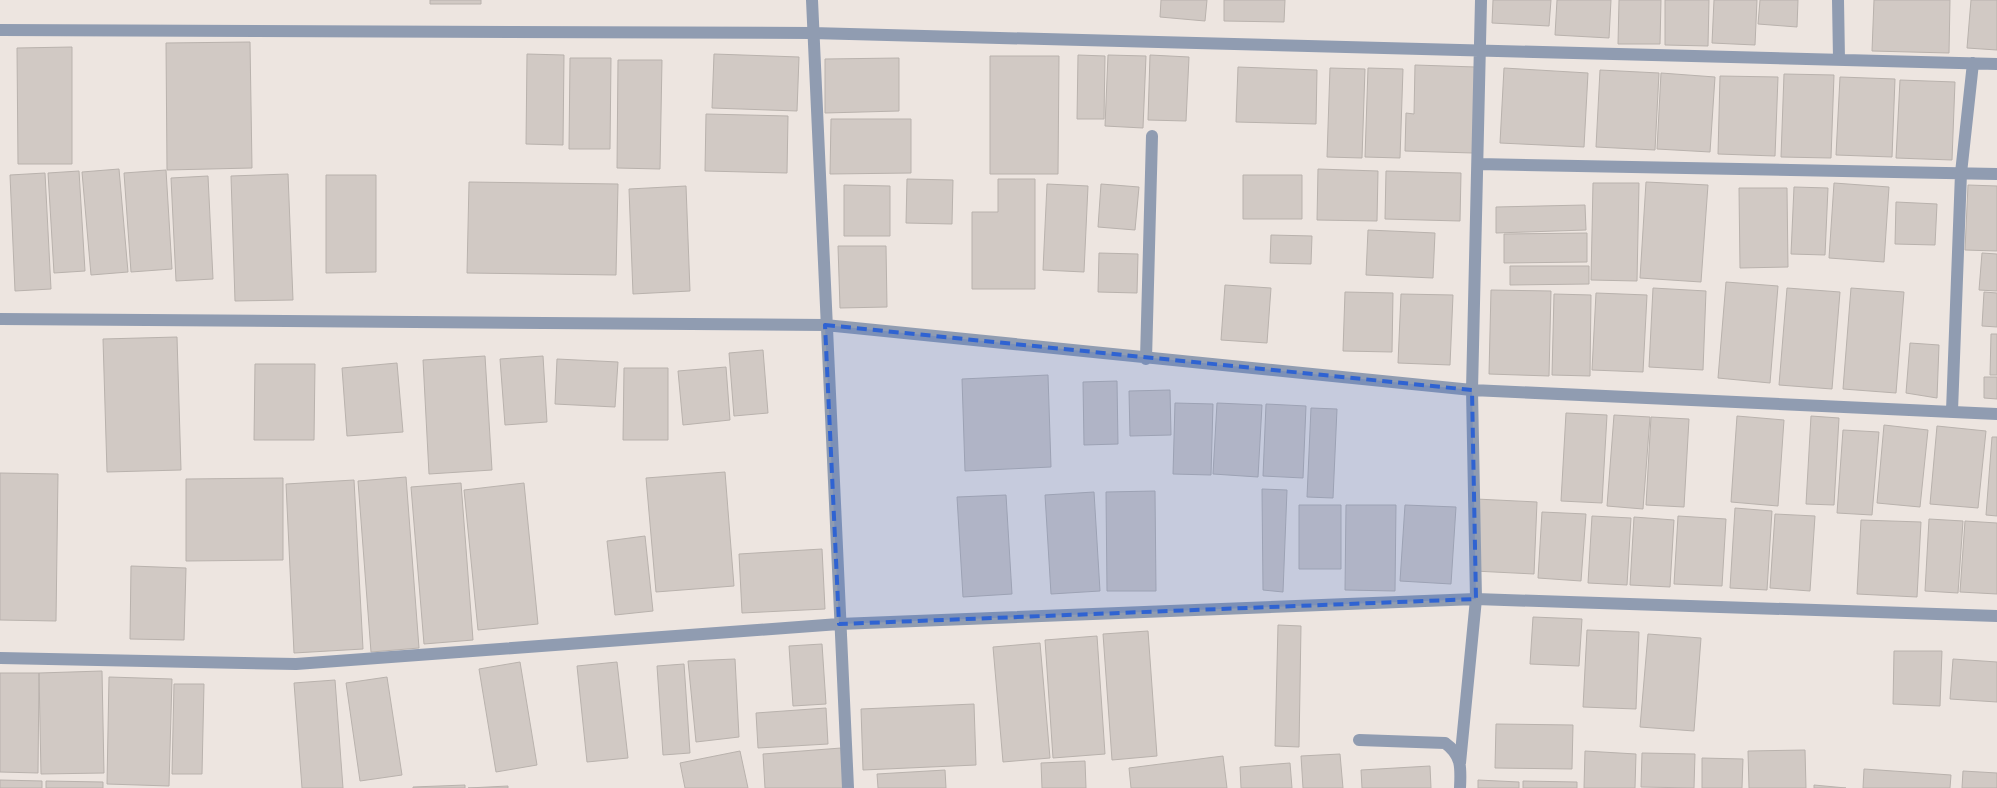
<svg xmlns="http://www.w3.org/2000/svg" width="1997" height="788" font-family="'Space Grotesk',sans-serif">
  <style>
    .building { fill: #d1c9c4; stroke: #b9b2ad }
    .lines { fill: none; stroke-linecap: round; stroke-linejoin: round }
    .minor { stroke: #909cb1; stroke-width: 12 }
    .marked { fill: #2f63d2; fill-opacity: 0.2; stroke: #2f63d2; stroke-width: 4; stroke-dasharray: 10 6; stroke-linejoin: round }
  </style>
  <rect width="100%" height="100%" fill="#ede5e0"/>
  <path class="building" d="M430,0h51v4h-51z
    M1161,0h46l-2,21 -45,-4z
    M1224,0h61l-1,22 -60,-1z
    M1493,0h58l-2,26 -57,-3z
    M1557,0h54l-2,38 -54,-3z
    M1619,0h42l-1,44h-42z
    M1665,0h44l-1,46 -43,-1z
    M1714,0h43l-2,45 -43,-2z
    M1760,0h38l-1,27 -39,-3z
    M1874,0h76l-1,53 -77,-2z
    M1971,0h26v50l-30,-2z
    M250,42l2,126 -85,2 -1,-127z
    M72,47v117h-54l-1,-116z
    M527,54l37,1 -1,90 -37,-1z
    M714,54l85,3 -2,54 -85,-3z
    M1078,55l27,1 -1,63h-27z
    M1108,55l38,1 -3,72 -38,-2z
    M1150,55l39,2 -3,64 -38,-1z
    M990,56h69l-1,118h-68z
    M570,58h41l-1,91h-41z
    M899,58v53l-74,2v-54z
    M618,60h44l-2,109 -43,-1z
    M1415,65l61,2 -3,86 -68,-2 1,-38 8,1z
    M1238,67l79,3 -1,54 -80,-2z
    M1330,68l35,1 -3,89 -35,-1z
    M1368,68l35,1 -3,89 -35,-1z
    M1504,68l84,5 -4,74 -84,-4z
    M1600,70l59,3 -4,77 -59,-3z
    M1661,73l54,4 -5,75 -53,-3z
    M1784,74l50,1 -3,83 -50,-1z
    M1720,76l58,1 -3,79 -57,-2z
    M1840,77l55,2 -3,78 -56,-2z
    M1900,80l55,2 -3,78 -56,-2z
    M706,114l82,2 -1,57 -82,-2z
    M831,119h80v54l-81,1z
    M119,169l9,103 -37,3 -9,-103z
    M1318,169l60,2 -1,50 -60,-1z
    M166,170l6,99 -41,3 -7,-99z
    M79,171l6,100 -31,2 -6,-100z
    M1386,171l75,2 -1,48 -75,-2z
    M45,173l6,116 -36,2 -5,-116z
    M288,174l5,126 -58,1 -4,-125z
    M326,175h50v97l-50,1z
    M1243,175h59v44h-59z
    M208,176l5,103 -37,2 -5,-103z
    M907,179l46,1 -1,44 -46,-1z
    M998,179h37v110h-63v-77h26z
    M469,182l149,2 -2,91 -149,-2z
    M1646,182l62,3 -7,97 -61,-4z
    M1593,183h46l-2,98 -46,-1z
    M1834,183l55,4 -5,75 -55,-4z
    M1047,184l41,2 -4,86 -41,-2z
    M1101,184l38,3 -4,43 -37,-3z
    M844,185l46,1v50h-46z
    M1968,185l29,1v65l-32,-1z
    M686,186l4,105 -57,3 -4,-105z
    M1794,187l34,1 -3,67 -34,-1z
    M1739,188h48l1,79 -48,1z
    M1896,202l41,2 -2,41 -40,-1z
    M1585,205l1,25 -90,3v-26z
    M1368,230l67,3 -2,45 -67,-3z
    M1587,233v29l-83,1v-29z
    M1271,235l41,1 -1,28 -41,-1z
    M838,246h48l1,61 -47,1z
    M1099,253l39,1 -1,39 -39,-1z
    M1982,253l15,1v37l-18,-1z
    M1510,266h79v18l-79,1z
    M1726,282l52,4 -8,97 -52,-5z
    M1225,285l46,3 -4,55 -46,-3z
    M1653,288l53,3 -3,79 -54,-3z
    M1787,288l53,4 -8,97 -53,-4z
    M1851,288l53,4 -8,101 -53,-4z
    M1491,290l60,1 -2,85 -60,-2z
    M1345,292l48,1 -1,59 -49,-1z
    M1984,292l13,1v34l-15,-1z
    M1596,293l51,2 -4,77 -51,-2z
    M1401,294l52,1 -3,70 -52,-2z
    M1554,294l37,1 -1,81 -38,-1z
    M1991,334h6v41h-7z
    M177,337l4,133 -74,2 -4,-133z
    M1910,343l29,2 -2,53 -31,-5z
    M763,350l5,63 -34,3 -5,-63z
    M485,356l7,114 -63,4 -6,-114z
    M543,356l4,66 -42,3 -5,-66z
    M557,359l61,3 -3,45 -60,-3z
    M397,363l6,69 -56,4 -5,-68z
    M255,364h60l-1,76h-60z
    M726,367l4,53 -47,5 -5,-54z
    M624,368h44v72h-45z
    M1048,375l3,92 -86,4 -3,-92z
    M1984,377h13v22l-13,-1z
    M1117,381l1,63 -34,1 -1,-63z
    M1170,390l1,45 -41,1 -1,-45z
    M1175,403l38,1 -2,71 -38,-1z
    M1217,403l45,2 -4,72 -45,-3z
    M1266,404l40,2 -3,72 -40,-2z
    M1311,408l26,1 -4,89 -26,-1z
    M1566,413l41,2 -5,88 -41,-2z
    M1614,415l36,2 -7,92 -36,-3z
    M1737,416l47,4 -6,86 -47,-4z
    M1811,416l28,2 -5,87 -28,-1z
    M1651,417l38,2 -5,88 -38,-2z
    M1884,425l44,5 -8,77 -43,-4z
    M1937,426l49,5 -8,77 -48,-4z
    M1843,430l36,2 -7,83 -35,-2z
    M1992,437h5v79l-11,-1z
    M725,472l9,114 -78,6 -10,-114z
    M0,473l58,1 -2,147 -56,-1z
    M406,477l13,171 -48,4 -13,-171z
    M283,478v82l-97,1v-82z
    M354,480l9,169 -69,4 -8,-169z
    M461,483l12,157 -49,4 -13,-157z
    M524,483l14,141 -60,6 -14,-140z
    M1262,489l25,1 -4,102 -20,-2z
    M1155,491l1,100h-49l-1,-99z
    M1094,492l6,99 -49,3 -6,-99z
    M1006,495l6,99 -49,3 -6,-100z
    M1476,499l61,3 -3,72 -60,-3z
    M1299,505h42v64h-42z
    M1346,505h50l-1,86 -50,-1z
    M1405,505l51,2 -5,77 -51,-3z
    M1735,508l37,3 -5,79 -37,-2z
    M1542,512l44,2 -5,67 -43,-3z
    M1775,514l40,2 -5,75 -40,-3z
    M1592,516l39,2 -4,67 -39,-2z
    M1678,516l48,3 -4,67 -48,-2z
    M1634,517l40,3 -4,67 -40,-2z
    M1929,519l34,2 -5,72 -33,-2z
    M1861,520l60,2 -4,75 -60,-3z
    M1965,521l32,2v71l-37,-2z
    M645,536l8,75 -38,4 -8,-74z
    M822,549l3,60 -83,4 -3,-59z
    M131,566l55,2 -2,72 -54,-1z
    M1533,617l49,2 -3,47 -49,-2z
    M1278,625l23,1 -2,121 -24,-1z
    M1587,630l52,2 -3,77 -53,-2z
    M1148,631l9,125 -45,4 -9,-126z
    M1648,634l53,4 -7,93 -54,-4z
    M1097,636l8,118 -52,4 -8,-118z
    M1040,643l10,115 -47,4 -10,-115z
    M822,644l4,60 -33,2 -4,-60z
    M1894,651h48l-2,55 -47,-2z
    M735,659l4,78 -43,5 -8,-81z
    M1953,659l44,3v40l-47,-3z
    M520,662l17,103 -41,7 -17,-103z
    M617,662l11,96 -41,4 -10,-96z
    M684,664l6,89 -27,2 -6,-89z
    M102,671l2,102 -63,1 -2,-101z
    M0,673h39l-1,100 -38,-1z
    M109,677l63,2 -3,107 -62,-2z
    M387,677l15,98 -42,6 -14,-98z
    M335,680l8,108h-41l-8,-105z
    M174,684h30l-2,90h-30z
    M974,704l2,61 -113,5 -2,-61z
    M826,708l2,36 -70,4 -2,-35z
    M1496,724l77,1 -1,44 -77,-1z
    M841,748l3,40h-79l-2,-34z
    M1805,750l1,38h-57l-1,-37z
    M740,751l8,37h-63l-5,-25z
    M1585,751l51,3 -1,34h-51z
    M1642,753l53,1 -1,34 -53,-1z
    M1340,754l3,34h-40l-2,-32z
    M1223,756l4,32h-96l-2,-20z
    M1702,758l41,1 -1,29h-40z
    M1085,761l1,27h-44l-1,-25z
    M1290,763l2,25h-51l-1,-21z
    M1430,766l1,22h-69l-1,-18z
    M1864,769l87,6 -1,13h-87z
    M945,770l1,18h-68l-1,-14z
    M1963,771l34,2v15h-35z
    M0,780l42,1v7h-42z
    M1478,780l41,2v6h-41z
    M46,781l57,1v6h-57z
    M1523,781l54,1v6h-54z
    M465,785v3h-52v-1z
    M1814,785l32,3h-32z
    M508,786v2h-40z"/>
  <g class="lines">
    <path class="minor" d="M812,0l36,788
      M1838,0l1,59
      M0,30l812,3 1185,31
      M1478,164l519,10
      M0,319l825,6 647,65 525,24
      M1146,359l6,-223
      M1952,411l9,-238 12,-110
      M0,658l296,6 543,-40 637,-25 521,17
      M1359,740l86,3c17,12 16,25 15,45
      M1460,763l16,-164 -4,-209 9,-390"/>
  </g>
  <path class="marked" d="M825,325l647,65 4,209 -637,25z"/>
</svg>
